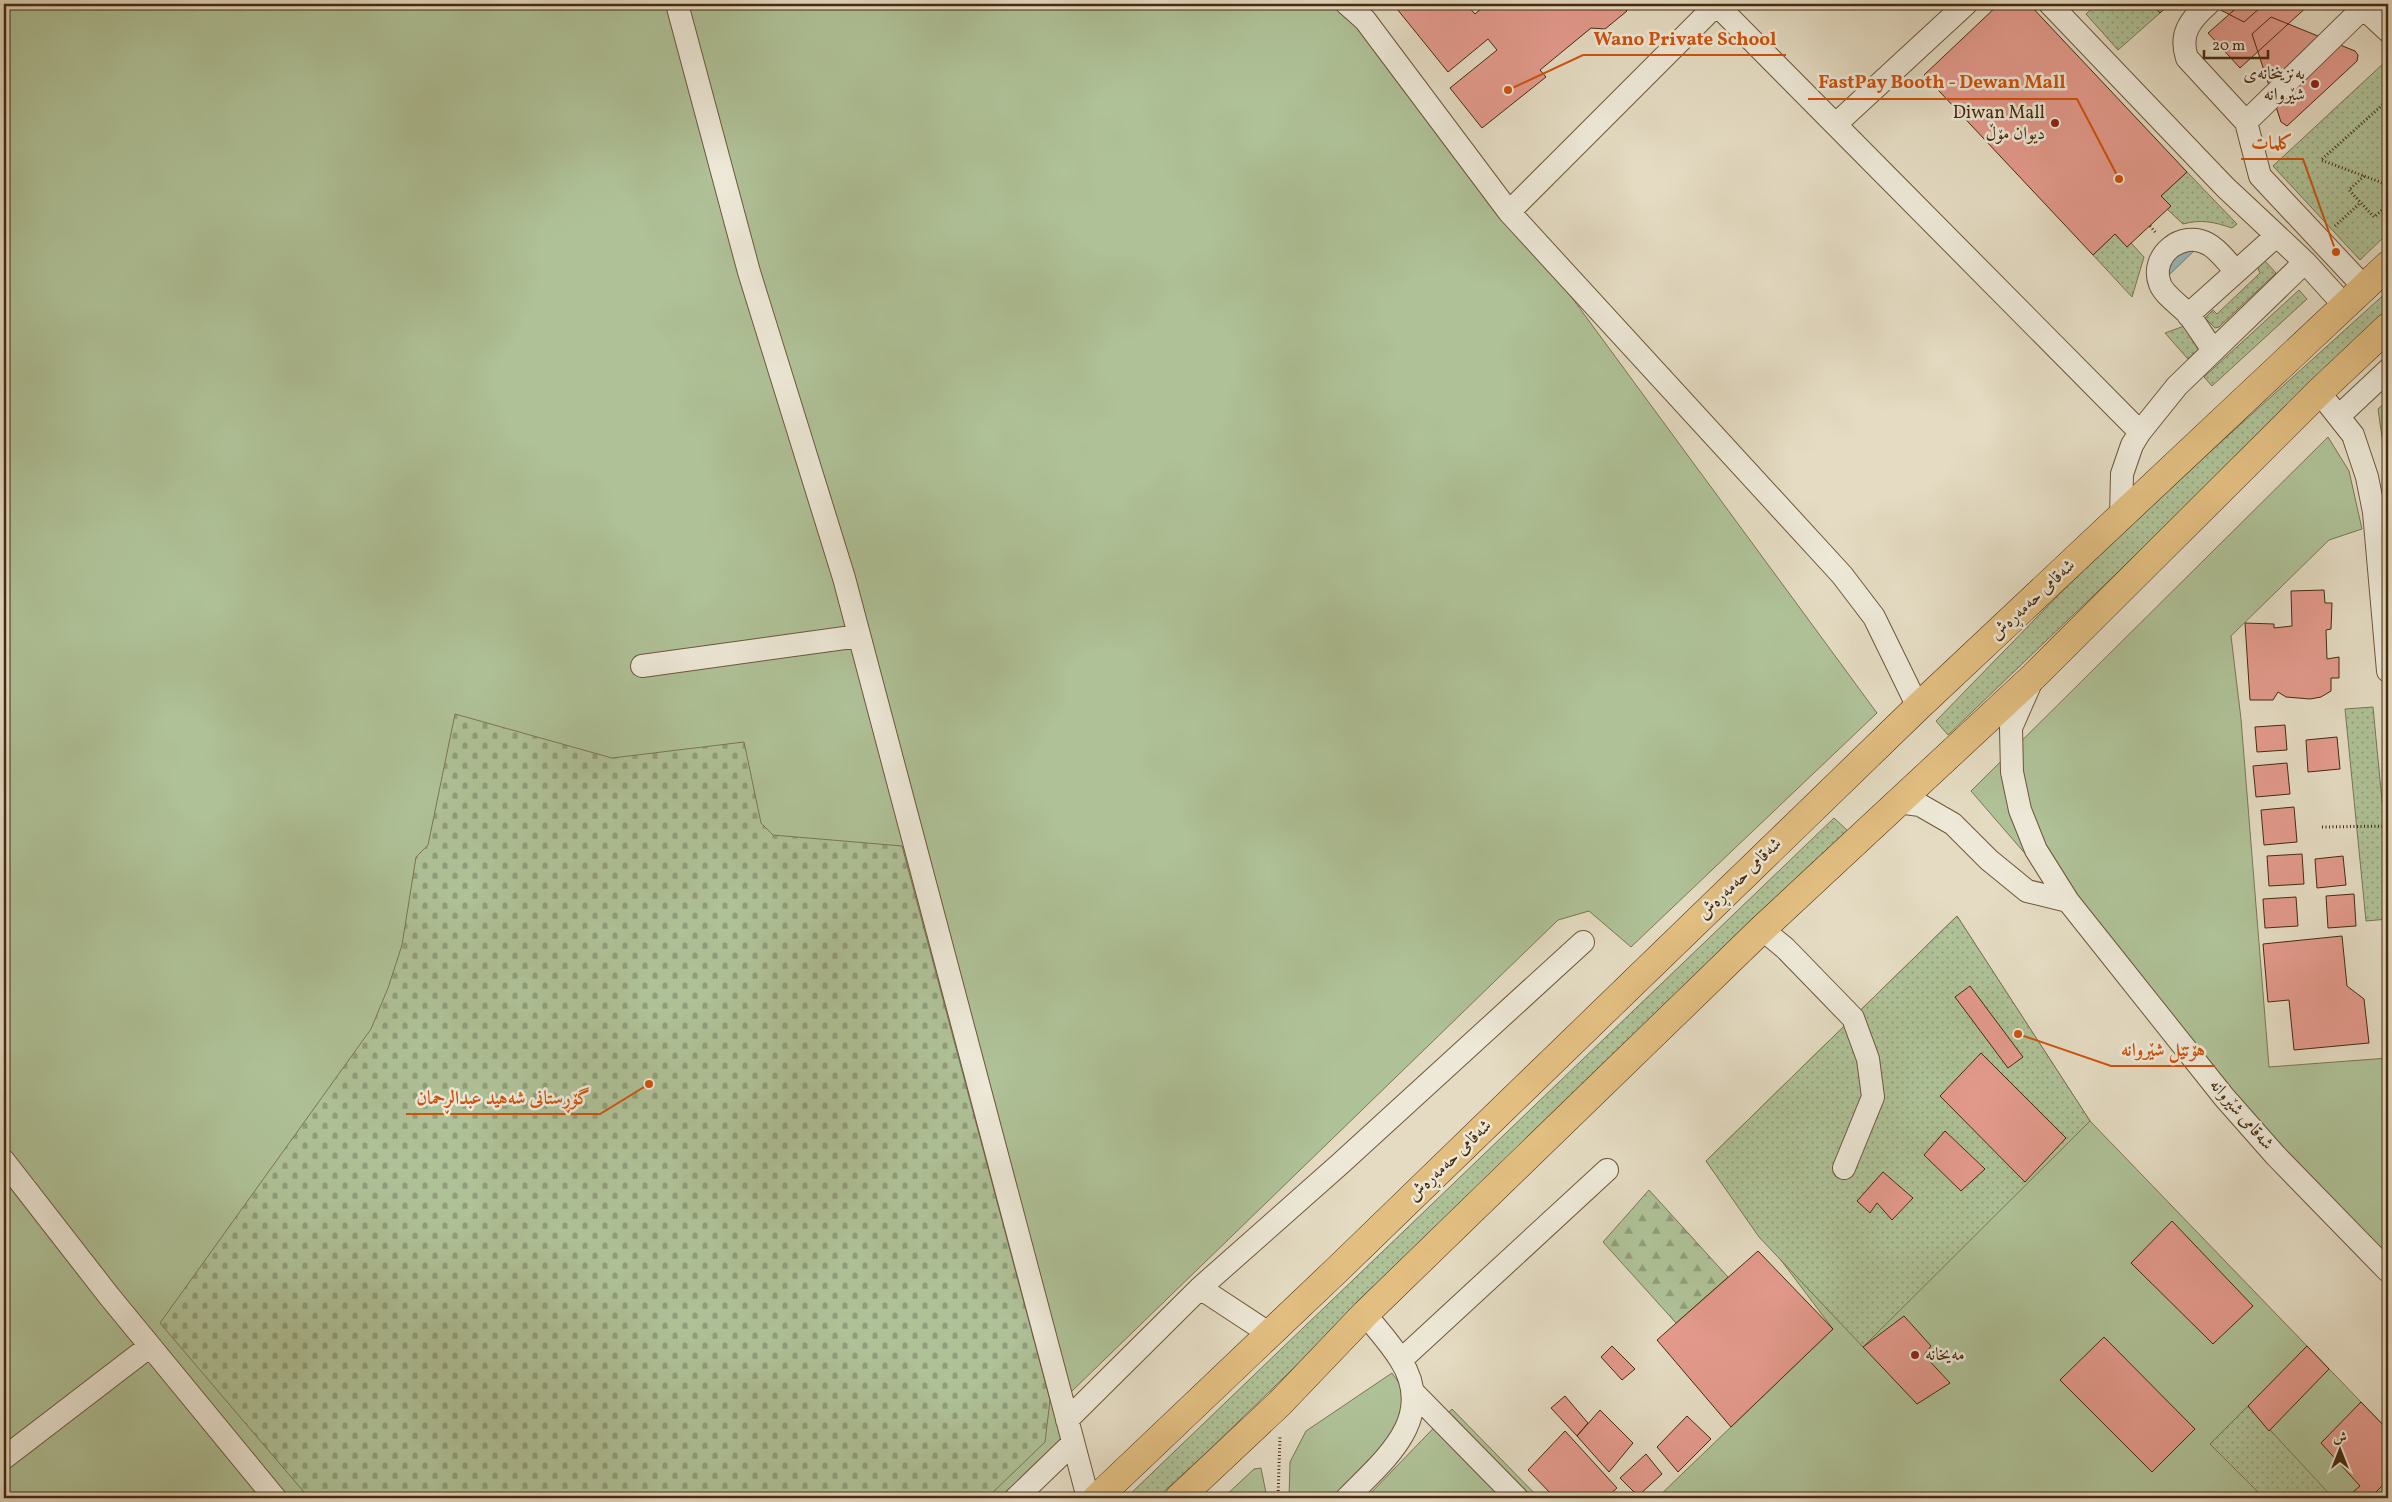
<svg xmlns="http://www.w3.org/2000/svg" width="2392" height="1502" font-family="Vollkorn,Amiri,serif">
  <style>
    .grass { fill: #afc197; stroke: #7b7652 }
    .forest { fill: url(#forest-firs); stroke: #7b7652 }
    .cemetery { fill: url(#cemetery-stones); stroke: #7b7652 }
    .park { fill: url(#park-tufts); stroke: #7b7652 }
    .garden { fill: url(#garden-dots); stroke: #7b7652 }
    .water { fill: #98b9bc; stroke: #788076 }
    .building { fill: #e39a8c; stroke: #472b0e }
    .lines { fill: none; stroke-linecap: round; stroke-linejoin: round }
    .minor-casing { stroke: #6e573b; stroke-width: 24 }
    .highway-casing { stroke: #472b0e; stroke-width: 29 }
    .path { stroke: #472b0e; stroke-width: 3; stroke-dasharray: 1 2.5; stroke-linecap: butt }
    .minor { stroke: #ede8d7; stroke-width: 22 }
    .highway { stroke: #e2be81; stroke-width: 28 }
    .poi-dot { fill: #8f2418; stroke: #ede8d7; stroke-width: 2 }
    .labels { text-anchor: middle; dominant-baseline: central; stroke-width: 5; stroke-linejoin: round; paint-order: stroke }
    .poi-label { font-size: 18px; fill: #472b0e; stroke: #ede8d7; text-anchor: end }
    .street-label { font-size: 18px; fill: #472b0e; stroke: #ede8d7 }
    .leader { fill: none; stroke: #d0520c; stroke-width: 2 }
    .callout-dot { fill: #d0520c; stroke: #ede8d7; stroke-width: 2 }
    .callout-label { font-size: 19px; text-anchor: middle; font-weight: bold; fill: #d0520c; stroke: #ede8d7; stroke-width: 5; stroke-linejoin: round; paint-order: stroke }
  </style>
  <defs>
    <pattern id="forest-firs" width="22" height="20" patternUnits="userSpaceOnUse" patternTransform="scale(1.25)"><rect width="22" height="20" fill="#afc197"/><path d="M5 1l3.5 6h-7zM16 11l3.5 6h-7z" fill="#909d7a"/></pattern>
    <pattern id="cemetery-stones" width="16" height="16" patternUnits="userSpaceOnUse" patternTransform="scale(1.25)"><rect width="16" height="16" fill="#afc197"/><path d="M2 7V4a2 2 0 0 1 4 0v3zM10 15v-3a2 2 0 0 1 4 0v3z" fill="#909d7a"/></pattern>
    <pattern id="park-tufts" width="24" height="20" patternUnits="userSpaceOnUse" patternTransform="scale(1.25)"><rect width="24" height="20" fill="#afc197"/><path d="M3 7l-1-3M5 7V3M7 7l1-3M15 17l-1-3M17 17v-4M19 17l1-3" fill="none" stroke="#909d7a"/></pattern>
    <pattern id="garden-dots" width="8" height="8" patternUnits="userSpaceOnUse" patternTransform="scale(1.25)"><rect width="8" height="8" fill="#afc197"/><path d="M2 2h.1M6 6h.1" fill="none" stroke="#909d7a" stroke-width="1.8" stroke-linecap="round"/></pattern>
  </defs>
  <rect width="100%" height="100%" fill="#e4dbc2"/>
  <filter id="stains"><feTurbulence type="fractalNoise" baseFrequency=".004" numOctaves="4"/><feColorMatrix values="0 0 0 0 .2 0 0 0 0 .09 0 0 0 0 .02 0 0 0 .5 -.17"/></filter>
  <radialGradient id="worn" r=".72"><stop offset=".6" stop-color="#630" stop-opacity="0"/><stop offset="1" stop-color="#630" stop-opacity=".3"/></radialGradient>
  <path class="grass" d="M4,4h1344l161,208 368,501 -246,234 -42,-36 -31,9 -487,472 -8,53 -57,53h-1002z
    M2328,437l21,34 13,58 -33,11 -98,96 10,83 28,348 119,-9v219l-93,-111 -324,-375z
    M1957,916l133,205 298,309v68h-731l176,-169 -127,-168z
    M1392,1373c3,5 9,11 10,16 9,45 -36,81 -63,109h-50l1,-36 16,-31z
    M1452,1409l87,89h-173z
    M1261,1468l6,30h-44l31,-29z"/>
  <path class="forest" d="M1649,1190l79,87 -52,46 -73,-81z"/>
  <path class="cemetery" d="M455,714l157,44 132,-16 17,81 12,12 129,11 148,554 -5,42 -58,56h-678l-149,-175 211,-294 17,-41 14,-43 14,-88 12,-12z"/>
  <path class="park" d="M2388,400v79l-10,-70z"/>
  <path class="garden" d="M2097,4h55l8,9 -42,37 -32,-36z
    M2386,61l2,172 -28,27 -87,-94z
    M2187,172l50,52 -5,4c-18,-6 -31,-9 -49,-4l-16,-15 4,-3 -10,-10z
    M2115,234l16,9 13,14 -12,40 -39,-42z
    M2264,260l12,13 -57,54 -4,1 -10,-10 8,-8 4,4 43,-41 -3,-7z
    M2299,290l8,9 -95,87 -8,-9z
    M2388,291v22l-440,422 -12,-14 138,-142 137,-128z
    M2184,326l18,20 -14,13 -23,-26z
    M2373,707l15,156v56l-22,2 -21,-212z
    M1834,818l14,13 -640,620 -51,47h-31z
    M1957,916l133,205 -227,226 -104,-110 -53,-76z
    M2248,1406l85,92h-69l-54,-54z"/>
  <path class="water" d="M2195,250l-27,26 -1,-10 13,-15z"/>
  <path class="building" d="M1393,4h73l9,10 7,-6 -4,-4h143l6,7 -22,18 -14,-1 -51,42 6,7 -64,51 -32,-40 47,-38 -9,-11 -40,33z
    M1999,4h30l158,168 -26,24 10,10 -44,41 -12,-13 -22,21 -169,-180z
    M2152,4h18l-10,9z
    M2209,4h50l1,4 -16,14z
    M2241,4h69l-70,64 -32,-35z
    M2271,17l84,34 3,4 -1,6 -70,65 -6,-4 -29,-88z
    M2324,590l1,13h7l-1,26 -5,1 1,29 12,-2v21h-8v13l-10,6 -11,2 -24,-2 -8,-5 -5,8h-23l-5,-77 29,1v4l18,-2 -1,-35z
    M2285,725l2,25 -30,2 -2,-25z
    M2337,737l3,32 -32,3 -2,-32z
    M2287,763l3,31 -34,3 -3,-31z
    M2294,807l3,35 -33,3 -3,-35z
    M2302,854l2,30 -35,2 -2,-30z
    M2343,856l3,29 -29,3 -2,-29z
    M2354,894l2,32 -28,2 -2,-32z
    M2296,897l2,29 -33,2 -2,-29z
    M2342,936l5,50 17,13 5,44 -75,7 -5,-50 -21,2 -5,-58z
    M1970,986l53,71 -15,11 -53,-71z
    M1981,1053l85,85 -41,44 -85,-86z
    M1945,1131l40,38 -24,22 -37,-36z
    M1883,1172l30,26 -21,22 -15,-17 -7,10 -13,-12z
    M2172,1221l81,85 -40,38 -82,-81z
    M1758,1251l75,78 -102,98 -74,-87z
    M1904,1316l27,30 -7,9 26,28 -33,21 -54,-57z
    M2104,1337l91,92 -43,43 -92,-92z
    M1612,1346l23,23 -13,11 -21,-23z
    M2307,1346l22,23 -60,62 -21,-25z
    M1565,1396l23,27 -11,13 -26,-28z
    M2361,1402l27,28v50l-18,18h-24l14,-12 -39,-43z
    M1600,1410l33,33 -24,29 -32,-36z
    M1687,1416l24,23 -33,33 -21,-25z
    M1565,1431l52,57 -11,10h-51l-27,-28z
    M1646,1454l16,20 -24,22 -18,-18z"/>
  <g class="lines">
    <defs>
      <path id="minor" d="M677,4l72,268 95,306 244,920
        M1347,4l18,16 144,192 333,363 32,42 44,90
        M1716,4l424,428
        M2050,4l175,183 80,75 40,44
        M2208,4c-18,16 -29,30 -21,54l59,64 14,54 105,112
        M2359,4l29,27
        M2246,122l117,-114
        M1836,124l130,-120
        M1509,212l208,-208
        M2188,315l88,-79
        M2213,350c-8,-11 -16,-24 -24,-35 -8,-9 -25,-20 -29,-31 -11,-28 22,-55 48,-40 10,5 19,18 27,26
        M2319,392l34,43 14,42 7,35 14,159
        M2339,416l49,-46
        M2121,518l1,-44 10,-29 8,-13 37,-46 128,-124
        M642,666l217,-30
        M2032,680l-21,48 1,44 8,38 16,40 32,51 156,196 52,59 112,115
        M1898,802l22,3 33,19 36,36 38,31 41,10
        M1762,929l23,19 68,70 15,41 5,38 -29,71
        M4,1161l105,135 166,202
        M1200,1288l70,46
        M1401,1360l206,-190
        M1412,1391l105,107
        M1067,1420l133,-132 140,-124 243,-222
        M4,1458l146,-112
        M1016,1498l57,-55
        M1347,1498c37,-38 91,-80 53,-139 -10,-16 -23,-30 -35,-45"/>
      <path id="highway" d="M1097,1498l244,-232 577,-559 470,-442
        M1179,1498l100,-94 86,-90 397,-385 272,-253 285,-284 69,-65"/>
    </defs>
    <use href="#minor" class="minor-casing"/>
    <use href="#highway" class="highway-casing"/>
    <path class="path" d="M2388,100l-67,60 67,25
      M2364,176l-15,14 25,27 14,-12
      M2150,226l6,7
      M2335,226l25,-23
      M2322,827l66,-1
      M1278,1498l2,-62"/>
    <use href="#minor" class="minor"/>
    <use href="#highway" class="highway"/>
  </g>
  <g class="poi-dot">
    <circle cx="2315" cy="84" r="5"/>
    <circle cx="2055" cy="123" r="5"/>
    <circle cx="1915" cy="1355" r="5"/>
  </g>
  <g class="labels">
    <g class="poi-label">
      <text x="2305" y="74">بەنزینخانەی<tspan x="2305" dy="21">شێروانە</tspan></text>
      <text x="2045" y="113">Diwan Mall<tspan x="2045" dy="21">دیوان مۆڵ</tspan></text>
      <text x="1925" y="1355" text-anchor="start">مەیخانە</text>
    </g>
    <g class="street-label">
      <text transform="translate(2033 600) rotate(-43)">شەقامی حەمەڕەش</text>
      <text transform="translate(1740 879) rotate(-44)">شەقامی حەمەڕەش</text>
      <text transform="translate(2241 1115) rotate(49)">شەقامی شێروانە</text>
      <text transform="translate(1450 1161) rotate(-44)">شەقامی حەمەڕەش</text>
    </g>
  </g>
  <path class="leader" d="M1508 90L1583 55H1786M2119 179L2077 99H1808M2336 252L2303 159H2241M2018 1034L2111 1066H2215M649 1084L600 1114H406"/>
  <g class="callout-dot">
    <circle cx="1508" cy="90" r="5"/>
    <circle cx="2119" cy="179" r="5"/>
    <circle cx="2336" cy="252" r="5"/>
    <circle cx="2018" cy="1034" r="5"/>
    <circle cx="649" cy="1084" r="5"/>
  </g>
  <g class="callout-label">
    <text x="1685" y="45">Wano Private School</text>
    <text x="1942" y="88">FastPay Booth - Dewan Mall</text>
    <text x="2272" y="149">كلمات</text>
    <text x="2163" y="1056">هۆتێل شێروانە</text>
    <text x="503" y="1104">گۆڕستانی شەهید عبدالڕحمان</text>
  </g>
  <rect width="2392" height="1502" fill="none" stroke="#e4dbc2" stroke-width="20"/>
  <rect x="5" y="5" width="2382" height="1492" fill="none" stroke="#472b0e" stroke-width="2.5"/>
  <rect x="10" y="10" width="2372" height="1482" fill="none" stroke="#472b0e"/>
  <g transform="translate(2340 1450)" stroke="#ede8d7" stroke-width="4" paint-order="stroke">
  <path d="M0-4L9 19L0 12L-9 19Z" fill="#472b0e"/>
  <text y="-8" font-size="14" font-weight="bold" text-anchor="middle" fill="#472b0e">ش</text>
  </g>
  <path d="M2204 50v8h64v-8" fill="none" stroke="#472b0e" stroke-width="2.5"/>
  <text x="2212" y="50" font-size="15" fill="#472b0e" stroke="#ede8d7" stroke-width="4" paint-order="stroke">20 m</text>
  <rect width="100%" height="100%" filter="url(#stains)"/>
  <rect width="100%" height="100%" fill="url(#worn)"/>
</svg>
